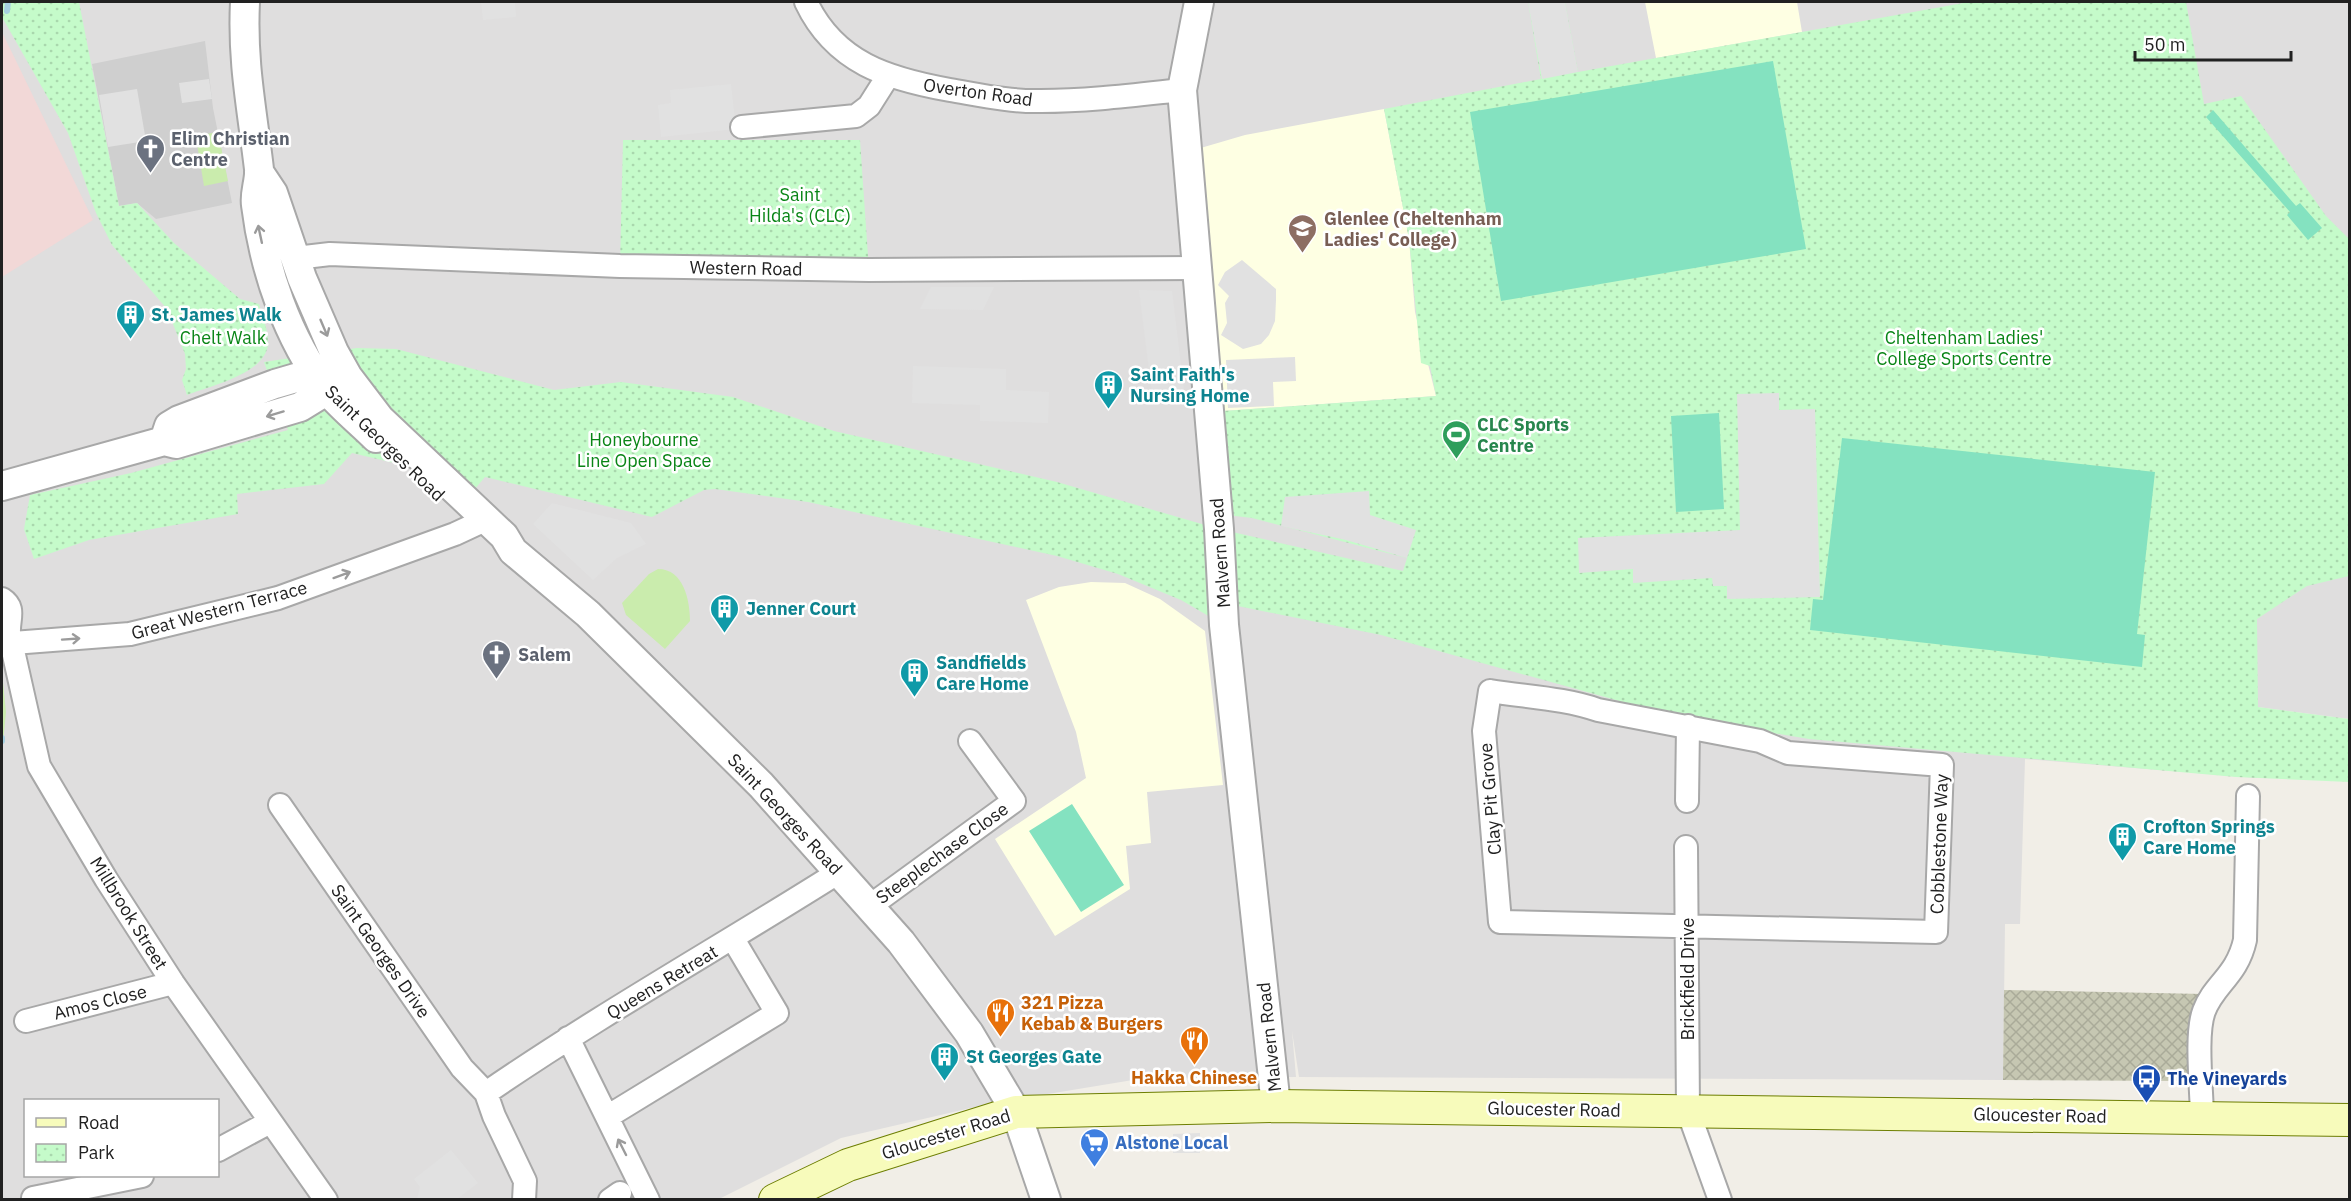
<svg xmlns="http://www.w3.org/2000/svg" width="2351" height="1201" font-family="'IBM Plex Sans',sans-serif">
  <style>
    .residential { fill: #dfdede; fill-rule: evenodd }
    .commercial { fill: #f2d8d7 }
    .education { fill: #feffe3 }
    .religious { fill: #cfcfcf }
    .construction { fill: url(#construction-cross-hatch) }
    .grass { fill: #caecad }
    .park { fill: url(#park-dots) }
    .pitch { fill: #84e2c0 }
    .parking { fill: #e1e1e1 }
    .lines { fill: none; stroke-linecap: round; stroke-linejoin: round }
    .stream { stroke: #a7d1e0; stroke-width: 6 }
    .minor-casing { stroke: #a8a8a8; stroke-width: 26 }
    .tertiary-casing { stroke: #a8a8a8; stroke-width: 32 }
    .secondary-casing { stroke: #6d7e02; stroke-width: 34 }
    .minor { stroke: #fff; stroke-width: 22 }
    .tertiary { stroke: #fff; stroke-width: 28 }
    .secondary { stroke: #f7fbbb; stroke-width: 32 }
    .oneway { stroke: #9b9b9b }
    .labels { text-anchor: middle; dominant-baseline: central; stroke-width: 5; stroke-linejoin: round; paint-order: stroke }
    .street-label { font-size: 18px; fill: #212121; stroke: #fff }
    .worship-label { font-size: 18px; font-weight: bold; fill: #5b616d; stroke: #fff; text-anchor: start }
    .park-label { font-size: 18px; fill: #098516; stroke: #fff }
    .education-label { font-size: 18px; font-weight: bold; fill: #785e54; stroke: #fff; text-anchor: start }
    .culture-label { font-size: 18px; font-weight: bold; fill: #0d838f; stroke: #fff; text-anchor: start }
    .leisure-label { font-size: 18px; font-weight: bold; fill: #27864d; stroke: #fff; text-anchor: start }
    .food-label { font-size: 18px; font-weight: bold; fill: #c56008; stroke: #fff; text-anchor: start }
    .transit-label { font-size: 18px; font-weight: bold; fill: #164399; stroke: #fff; text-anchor: start }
    .shop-label { font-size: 18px; font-weight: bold; fill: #366cbe; stroke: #fff; text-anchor: start }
  </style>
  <defs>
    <pattern id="construction-cross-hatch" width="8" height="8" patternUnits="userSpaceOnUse" patternTransform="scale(1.5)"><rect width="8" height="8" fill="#c6c7b2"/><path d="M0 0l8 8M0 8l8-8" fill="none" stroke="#aaab99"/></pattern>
    <pattern id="park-dots" width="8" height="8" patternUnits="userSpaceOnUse" patternTransform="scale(1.5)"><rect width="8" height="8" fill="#c5fbca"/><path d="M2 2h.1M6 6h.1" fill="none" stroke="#a9d7ad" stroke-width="1.8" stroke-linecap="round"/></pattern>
  </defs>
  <rect width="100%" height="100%" fill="#f1eee7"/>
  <path class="residential" d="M2,2h2347v717l-91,-12 -1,71 -232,-19 -5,165h-15l-2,156 -704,-3 -7,-46 4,46 -157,2 -151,25 -147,34 -122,61 -717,1zM26,1100h192v76h-192z"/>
  <path class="commercial" d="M2,32l91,188 -91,57z"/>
  <path class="education" d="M1645,2h152l5,30 -146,26z
    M1384,109l25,130 6,73 21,84 -227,16 -22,-260 58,-17z
    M1091,582l34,1 35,16 45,32 18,154 -76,7 4,51 -25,3 4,43 -75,47 -60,-97 91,-61 -10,-46 -50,-132 33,-13z"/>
  <path class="religious" d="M205,41l8,67 19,95 -76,16 -19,-16 -18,3 -27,-142z"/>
  <path class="construction" d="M2004,990l200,4 -8,8 -4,10v69l-189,-1z"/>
  <path class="grass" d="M218,132l10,49 -24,5 -7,-42 6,-1 -2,-8z
    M658,569c26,0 32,32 32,52l-25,28 -39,-34 -4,-12 27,-29z
    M2,672l4,40 -4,42z"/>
  <path class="park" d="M2,2h77l40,204 18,-3 37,40 66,56 19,5c3,12 9,25 9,37 2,32 -58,45 -81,54l-5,-15 4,-11 -1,-15 -18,-45 -55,-64 -16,-32 -28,-80 -66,-116z
    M1528,2h37l13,70 391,-70h217l18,102 37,-8 85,120 23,23v337l-42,10 -50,33 1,88 91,12v63l-113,-5 -427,-38 -132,-22 -296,-82 -158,-32 1,22 -43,-25 -63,-26 -61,-18 -249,-54 -93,-13 -11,1 -52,27 -167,-40 -22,26 -39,-33 -72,-17 -28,31 -87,10 1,20 -149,26 -55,19 -10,-30 6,-34 101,-22 157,-43 -24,-68 93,-14 39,1 158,41 67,-8 112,15 101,34 223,51 162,47 184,42 4,-13 -155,-40 -34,-4 -9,-102 227,-16 -6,-30 -9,-3 -12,-124 -25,-130 157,-30z
    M623,140h237l9,130 -249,-4z"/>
  <path class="pitch" d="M1773,61l33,188 -305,52 -31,-189z
    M2213,110l83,96 4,-3 22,25 -14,12 -21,-25 3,-3 -84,-95z
    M1719,413l5,96 -48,3 -5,-96z
    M1842,438l313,34 -18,162 8,1 -3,32 -332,-37 3,-31 10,1z
    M1072,804l52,81 -43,27 -52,-81z"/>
  <path class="parking" d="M481,2h34l1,15 -33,3z
    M1528,2h37l13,70 -36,7z
    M209,79l3,20 -30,4 -3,-20z
    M731,84l5,45 -75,8 -3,-32 13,-2 -1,-13z
    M137,89l9,52 -38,6 -9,-52z
    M1242,260l34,29v11l-1,21 -6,14 -8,9 -18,5 -22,-14 6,-12 -2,-20 4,-7 -11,-11 7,-13z
    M931,287h63l-11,23 -63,-1z
    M1139,290l33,1 13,107 -32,4z
    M1295,357l1,24 -23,1 1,24 -46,2 -2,-48z
    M913,366l93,3v21l43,2 -1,31 -68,-2v-16l-68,-2z
    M1779,393v17l36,-1 5,188 -93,2v-13h-14l-1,-8 -79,5v-14l-54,4 -1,-35 162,-8 -3,-136z
    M1369,491l1,24 46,15 -9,28 -61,-18 -65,-14 4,-29z
    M552,503l79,20 15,21 -29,14 -24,22 -60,-56z
    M1200,1133v20h-27v-19z
    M451,1150l27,33 -21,16h-40l3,-12 -6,-8z"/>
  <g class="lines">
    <path class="stream" d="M7,11l1,-9
      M2,738v3"/>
    <defs>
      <path id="minor" d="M806,2c29,61 82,77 144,88 30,5 61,12 91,11 47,0 94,-6 141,-11
        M742,127l114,-11 13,-10 19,-30
        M296,258l34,-4 290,12 249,4 328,-2
        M2,599c14,9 6,20 7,34l30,133 67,113 67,104 153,217
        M13,643l117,-9 148,-36 177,-64 30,-14
        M1490,691c36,6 74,7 108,19l162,31 28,12 154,12 -6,167 -436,-10 -16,-191z
        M1687,801l1,-75
        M280,805l182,263 24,25 8,23 31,65 -1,19
        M1686,847l2,264 32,89
        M870,906l144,-105 -44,-60
        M26,1021l147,-38
        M568,1038l80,162
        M486,1093c115,-79 236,-147 353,-221
        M607,1117l170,-104 -44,-74
        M2202,1118c0,-26 -7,-84 2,-107 10,-27 33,-35 41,-71l3,-144
        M218,1150l52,-28
        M33,1198l109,-22
        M610,1200l10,-7"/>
      <path id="tertiary" d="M245,2c-3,61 7,107 14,167 1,12 -5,24 -3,36 8,64 31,133 71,185 14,17 33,32 49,48
        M1199,2l-17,88 37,439 5,96 52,481
        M259,172l14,21 29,85 32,74 14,25 32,42 124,117 9,15 75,63 173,171 140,157 68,91 47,79 30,88
        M164,441l5,-15 10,-6 96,-36 58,-17
        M2,486l162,-45 12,3 124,-37 44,-27"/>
      <path id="secondary" d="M775,1200l73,-35 168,-53 260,-6 1074,14"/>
    </defs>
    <use href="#minor" class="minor-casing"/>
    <use href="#tertiary" class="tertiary-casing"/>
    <use href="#secondary" class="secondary-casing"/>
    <use href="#minor" class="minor"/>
    <use href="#tertiary" class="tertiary"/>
    <use href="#secondary" class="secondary"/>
  </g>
  <defs><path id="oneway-shaft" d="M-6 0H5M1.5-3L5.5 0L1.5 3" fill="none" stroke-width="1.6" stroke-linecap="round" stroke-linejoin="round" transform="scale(1.5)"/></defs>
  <g class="oneway">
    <use href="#oneway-shaft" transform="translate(260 234) rotate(-102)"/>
    <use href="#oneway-shaft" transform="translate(324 328) rotate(67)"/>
    <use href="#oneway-shaft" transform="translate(275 414) rotate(163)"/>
    <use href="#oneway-shaft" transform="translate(342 575) rotate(-20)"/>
    <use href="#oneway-shaft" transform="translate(71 639) rotate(-4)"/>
    <use href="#oneway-shaft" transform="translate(622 1147) rotate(-117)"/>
  </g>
  <defs>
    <symbol id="church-pin" viewBox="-11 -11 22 30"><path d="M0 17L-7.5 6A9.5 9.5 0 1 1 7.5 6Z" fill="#6b7280" stroke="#fff"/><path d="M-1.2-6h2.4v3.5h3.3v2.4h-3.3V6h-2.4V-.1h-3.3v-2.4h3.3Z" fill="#fff"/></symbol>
    <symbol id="school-pin" viewBox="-11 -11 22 30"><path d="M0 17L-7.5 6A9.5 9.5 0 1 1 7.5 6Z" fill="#8d6e63" stroke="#fff"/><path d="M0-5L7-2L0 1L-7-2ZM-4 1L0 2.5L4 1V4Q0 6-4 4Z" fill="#fff"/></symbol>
    <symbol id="building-pin" viewBox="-11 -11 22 30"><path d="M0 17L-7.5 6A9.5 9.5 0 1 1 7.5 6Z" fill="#0f9aa8" stroke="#fff"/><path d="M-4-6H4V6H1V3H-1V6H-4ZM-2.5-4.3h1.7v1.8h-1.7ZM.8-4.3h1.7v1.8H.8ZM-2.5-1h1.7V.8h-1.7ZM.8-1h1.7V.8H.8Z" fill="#fff"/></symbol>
    <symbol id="stadium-pin" viewBox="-11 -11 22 30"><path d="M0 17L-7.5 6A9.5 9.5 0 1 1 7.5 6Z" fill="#2e9e5b" stroke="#fff"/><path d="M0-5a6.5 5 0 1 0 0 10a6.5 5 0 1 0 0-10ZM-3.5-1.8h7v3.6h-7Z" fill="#fff"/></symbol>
    <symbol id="restaurant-pin" viewBox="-11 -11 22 30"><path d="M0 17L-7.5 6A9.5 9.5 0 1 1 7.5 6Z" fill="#e8710a" stroke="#fff"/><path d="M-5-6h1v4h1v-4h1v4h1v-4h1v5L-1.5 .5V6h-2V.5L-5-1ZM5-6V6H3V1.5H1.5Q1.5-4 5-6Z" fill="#fff"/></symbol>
    <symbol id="bus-pin" viewBox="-11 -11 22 30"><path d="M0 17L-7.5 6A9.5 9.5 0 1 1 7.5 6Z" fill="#1a4fb4" stroke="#fff"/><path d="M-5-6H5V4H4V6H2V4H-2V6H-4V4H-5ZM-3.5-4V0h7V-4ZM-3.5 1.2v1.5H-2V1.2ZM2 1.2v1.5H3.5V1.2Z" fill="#fff"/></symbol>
    <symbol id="supermarket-pin" viewBox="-11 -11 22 30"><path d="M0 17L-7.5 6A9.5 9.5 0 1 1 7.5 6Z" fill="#3f7fe0" stroke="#fff"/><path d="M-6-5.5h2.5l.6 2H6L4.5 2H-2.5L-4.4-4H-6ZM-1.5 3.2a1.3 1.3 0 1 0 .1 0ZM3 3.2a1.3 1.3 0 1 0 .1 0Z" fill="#fff"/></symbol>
  </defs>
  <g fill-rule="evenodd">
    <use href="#church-pin" x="134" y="132" width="33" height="45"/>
    <use href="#school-pin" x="1286" y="212" width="33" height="45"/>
    <use href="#building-pin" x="114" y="298" width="33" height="45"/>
    <use href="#building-pin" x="1092" y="368" width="33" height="45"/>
    <use href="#stadium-pin" x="1440" y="418" width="33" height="45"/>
    <use href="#building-pin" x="708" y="592" width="33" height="45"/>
    <use href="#church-pin" x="480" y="638" width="33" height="45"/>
    <use href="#building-pin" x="898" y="656" width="33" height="45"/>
    <use href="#building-pin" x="2106" y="820" width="33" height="45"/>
    <use href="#restaurant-pin" x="984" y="996" width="33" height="45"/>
    <use href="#restaurant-pin" x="1178" y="1024" width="33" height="45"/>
    <use href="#building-pin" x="928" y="1040" width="33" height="45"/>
    <use href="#bus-pin" x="2130" y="1062" width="33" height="45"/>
    <use href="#supermarket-pin" x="1078" y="1126" width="33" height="45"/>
  </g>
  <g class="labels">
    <g class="street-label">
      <text transform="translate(978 92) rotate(8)">Overton Road</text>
      <text transform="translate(746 268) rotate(1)">Western Road</text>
      <text transform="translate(385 443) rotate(44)">Saint Georges Road</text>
      <text transform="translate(1220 553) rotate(-94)">Malvern Road</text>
      <text transform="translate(219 610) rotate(-15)">Great Western Terrace</text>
      <text transform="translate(1490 799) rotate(-95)">Clay Pit Grove</text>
      <text transform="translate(785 814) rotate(47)">Saint Georges Road</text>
      <text transform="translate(1939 844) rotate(-88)">Cobblestone Way</text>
      <text transform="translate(942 853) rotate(-36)">Steeplechase Close</text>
      <text transform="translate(129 913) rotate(58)">Millbrook Street</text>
      <text transform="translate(381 951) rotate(55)">Saint Georges Drive</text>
      <text transform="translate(1687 979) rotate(-90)">Brickfield Drive</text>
      <text transform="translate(662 982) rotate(-31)">Queens Retreat</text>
      <text transform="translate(100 1002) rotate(-14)">Amos Close</text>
      <text transform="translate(1269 1037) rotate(-96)">Malvern Road</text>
      <text transform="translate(1554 1109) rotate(1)">Gloucester Road</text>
      <text transform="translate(2040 1115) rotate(1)">Gloucester Road</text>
      <text transform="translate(946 1134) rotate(-17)">Gloucester Road</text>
    </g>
    <g class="worship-label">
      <text x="171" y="138">Elim Christian<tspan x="171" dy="21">Centre</tspan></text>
      <text x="518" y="654">Salem</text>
    </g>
    <g class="park-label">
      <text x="800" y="194">Saint<tspan x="800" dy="21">Hilda's (CLC)</tspan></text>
      <text x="223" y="337">Chelt Walk</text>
      <text x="1964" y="337">Cheltenham Ladies'<tspan x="1964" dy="21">College Sports Centre</tspan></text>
      <text x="644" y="439">Honeybourne<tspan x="644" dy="21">Line Open Space</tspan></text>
    </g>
    <g class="education-label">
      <text x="1324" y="218">Glenlee (Cheltenham<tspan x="1324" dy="21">Ladies' College)</tspan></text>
    </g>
    <g class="culture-label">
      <text x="151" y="314">St. James Walk</text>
      <text x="1130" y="374">Saint Faith's<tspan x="1130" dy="21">Nursing Home</tspan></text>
      <text x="746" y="608">Jenner Court</text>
      <text x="936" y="662">Sandfields<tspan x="936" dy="21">Care Home</tspan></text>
      <text x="2143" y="826">Crofton Springs<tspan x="2143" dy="21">Care Home</tspan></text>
      <text x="966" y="1056">St Georges Gate</text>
    </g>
    <g class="leisure-label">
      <text x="1477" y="424">CLC Sports<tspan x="1477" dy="21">Centre</tspan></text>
    </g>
    <g class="food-label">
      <text x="1021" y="1002">321 Pizza<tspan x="1021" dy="21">Kebab &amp; Burgers</tspan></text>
      <text x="1194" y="1077" text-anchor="middle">Hakka Chinese</text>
    </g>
    <g class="transit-label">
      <text x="2167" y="1078">The Vineyards</text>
    </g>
    <g class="shop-label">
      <text x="1115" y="1142">Alstone Local</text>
    </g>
  </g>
  <rect width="2351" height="1201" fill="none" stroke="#212121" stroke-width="6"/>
  <rect x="24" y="1099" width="195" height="78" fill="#ffffff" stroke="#a6a6a6" stroke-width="1.5"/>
  <rect x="36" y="1118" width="30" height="9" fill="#f7fbbb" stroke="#a6a6a6" stroke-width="1.5"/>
  <text x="78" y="1129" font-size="18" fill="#212121">Road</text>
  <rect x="36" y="1144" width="30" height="18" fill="url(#park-dots)" stroke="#a6a6a6" stroke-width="1.5"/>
  <text x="78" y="1159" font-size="18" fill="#212121">Park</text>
  <path d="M2135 51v9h156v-9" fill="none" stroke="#212121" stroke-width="3"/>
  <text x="2144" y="51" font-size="18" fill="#212121" stroke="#ffffff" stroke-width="4.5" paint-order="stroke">50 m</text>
</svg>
